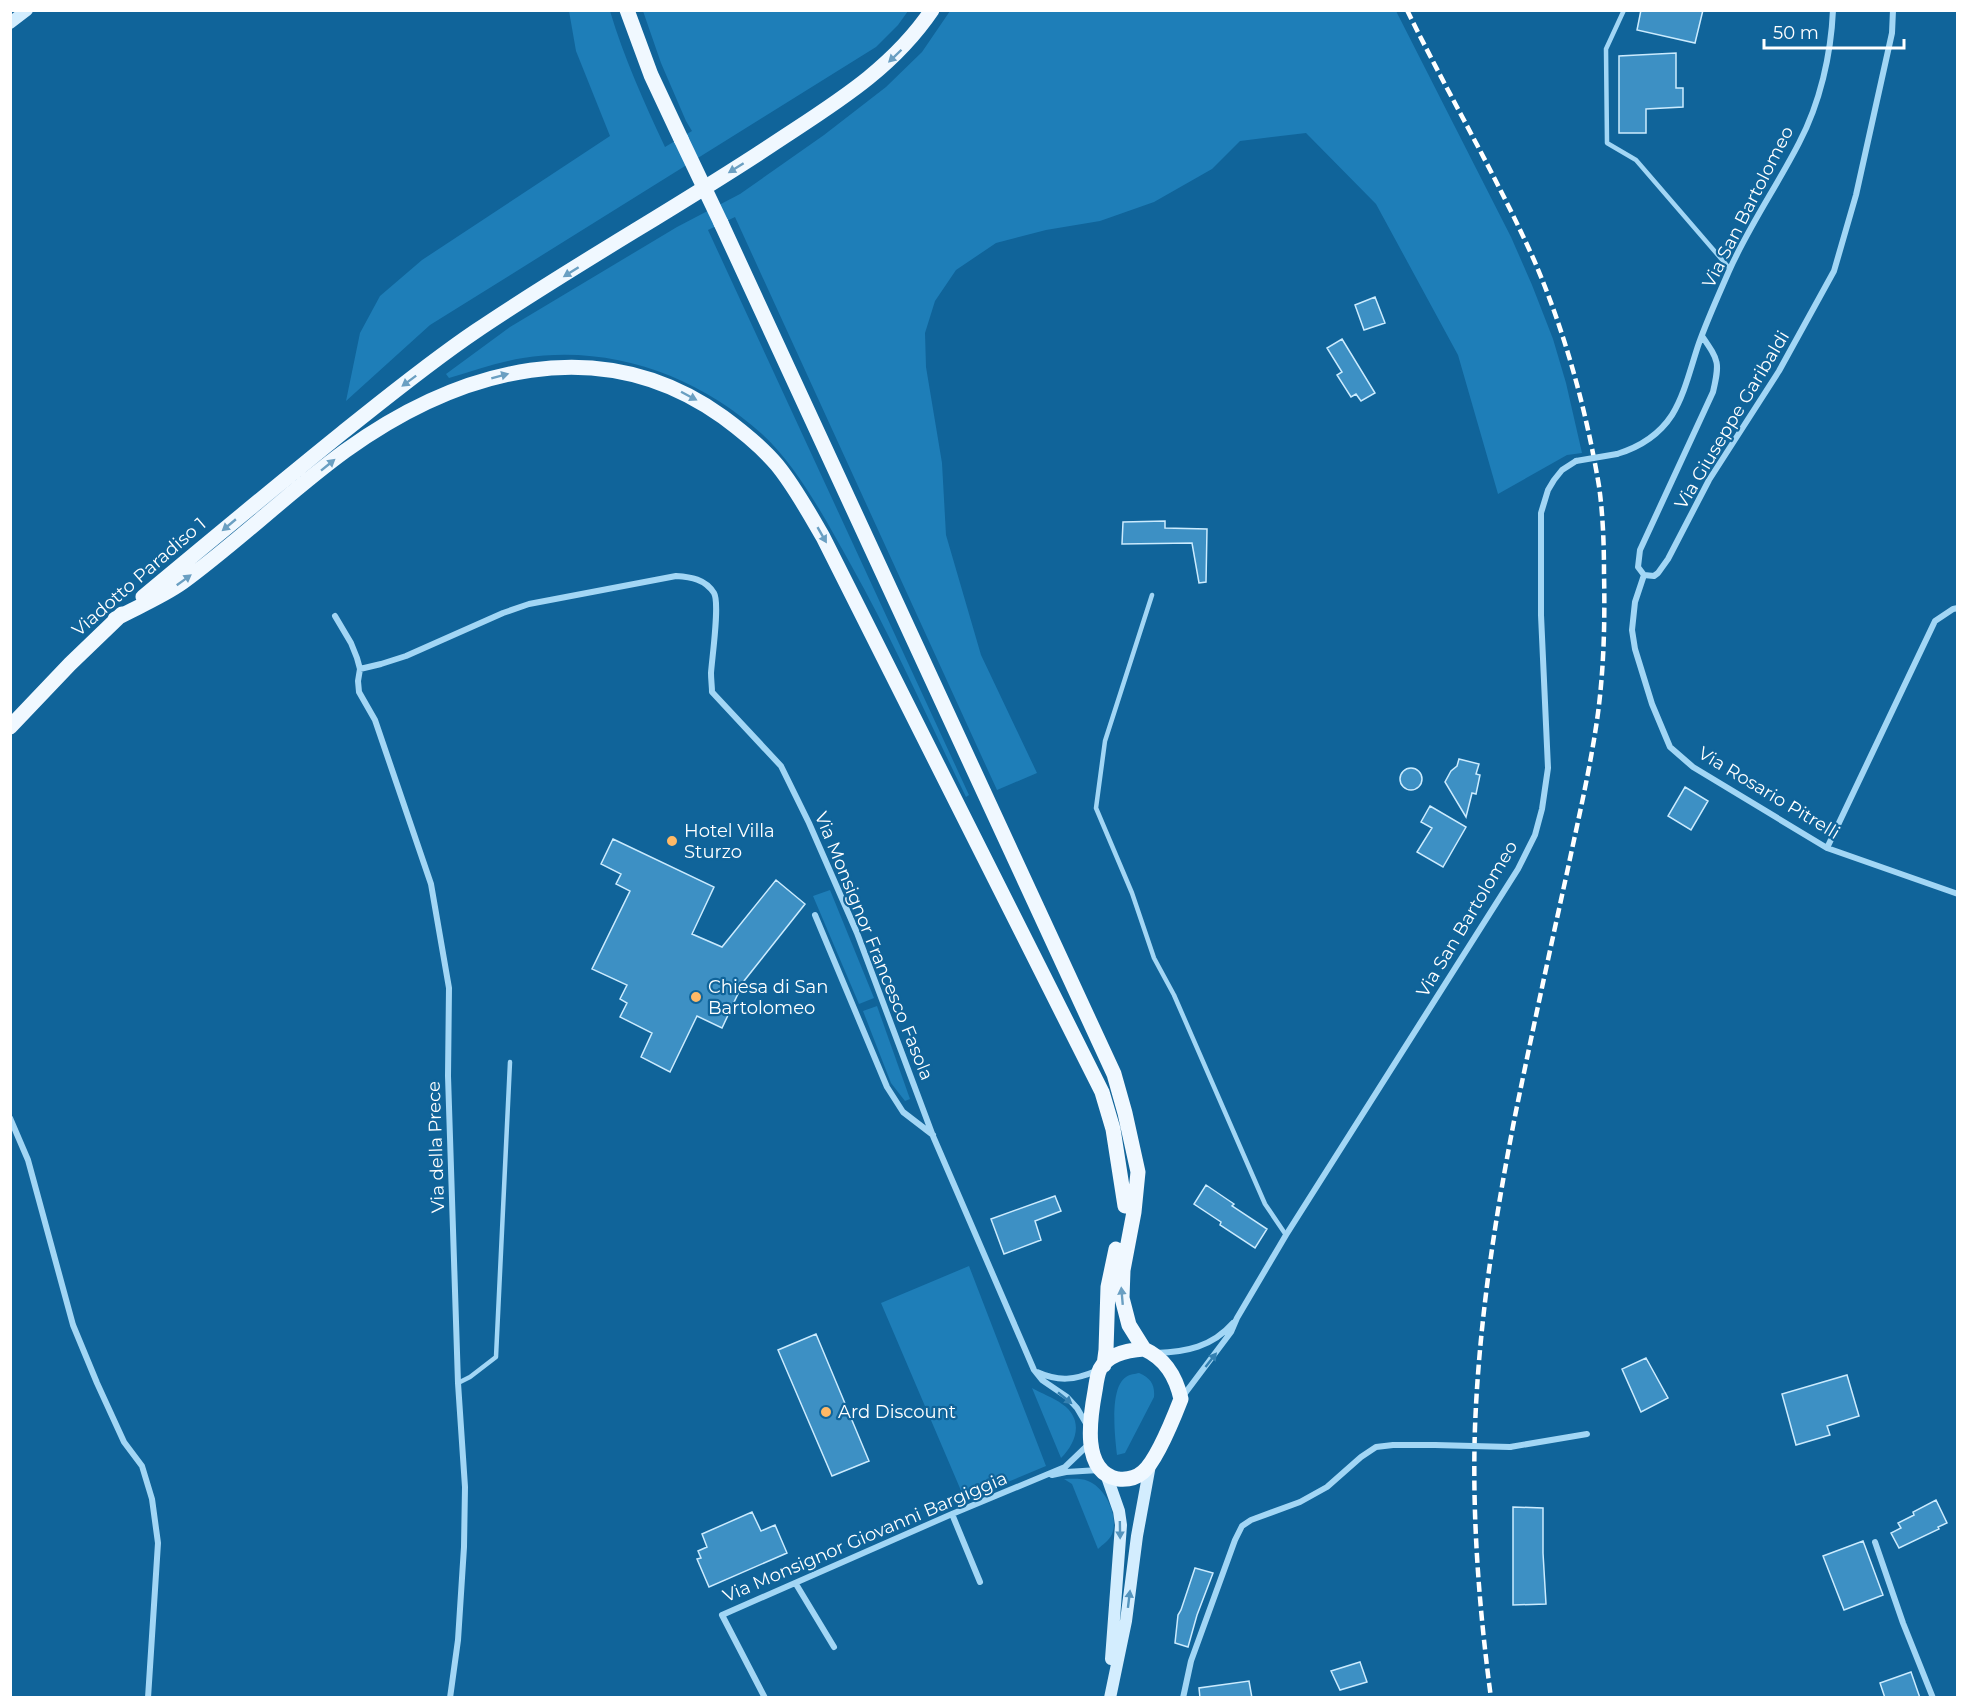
<svg xmlns="http://www.w3.org/2000/svg" width="1968" height="1708" font-family="Montserrat,sans-serif">
  <style>
    .green { fill: #1e7eb8 }
    .building { fill: #3d90c4; stroke: #cbebfe; stroke-width: 1.5 }
    .lines { fill: none; stroke-linecap: round; stroke-linejoin: round }
    .lane { stroke: #a2d6f5; stroke-width: 4.5 }
    .street { stroke: #a2d6f5; stroke-width: 6 }
    .secondary { stroke: #d3edfe; stroke-width: 12 }
    .primary { stroke: #f0f8ff; stroke-width: 15 }
    .rail { stroke: #fff; stroke-width: 4.5; stroke-dasharray: 10 4.5; stroke-linecap: butt }
    .street-bridge { stroke: #a2d6f5; stroke-width: 6 }
    .primary-bridge { stroke: #f0f8ff; stroke-width: 15 }
    .oneway { fill: #6a9fc2 }
    .oneway2 { fill: #3480b1 }
    .oneway3 { fill: #5494bd }
    .poi-dot { fill: #ffb966; stroke: #10649a; stroke-width: 2 }
    .labels { text-anchor: middle; dominant-baseline: central; stroke-width: 4.5; stroke-linejoin: round; paint-order: stroke }
    .street-label { font-size: 18px; fill: #fff; stroke: #10649a }
    .poi-label { font-size: 18px; fill: #fff; stroke: #10649a; text-anchor: start }
  </style>
  <rect width="100%" height="100%" fill="#10649a"/>
  <path class="green" d="M569,11h41c14,47 34,91 55,136l27,-16 -6,-10 -25,-58 -18,-52h265l-10,14 -22,22 -446,278 -84,76 14,-68 20,-37 42,-36 188,-124 -34,-85z
    M950,11h446l115,226 21,48 21,54 13,44 16,70 -15,2 -69,39 -40,-139 -82,-151 -70,-71 -66,8 -28,28 -58,33 -54,19 -54,9 -50,13 -40,27 -21,31 -10,32 1,34 16,96 4,72 35,120 56,118 -40,17 -262,-573 -27,13 261,565 -3,2c-38,-78 -73,-157 -115,-232 -24,-43 -53,-98 -89,-131 -65,-59 -152,-90 -239,-76 -25,4 -50,13 -74,20l-3,-4 64,-47 167,-100 63,-33 84,-59 62,-48 36,-35z
    M830,890l44,108 -15,6 -46,-108z
    M877,1006l33,93 -5,2 -14,-18 -28,-72z
    M969,1266l77,200 -81,34 -84,-197z
    M1139,1373c12,5 16,12 15,24l-29,56 -8,2c-2,-18 -8,-67 9,-78 4,-3 9,-3 13,-4z
    M1032,1388c10,6 21,9 30,16 22,15 15,38 -1,54z
    M1064,1479c8,0 17,-1 24,2 18,7 31,36 24,53 -3,7 -9,10 -14,15l-26,-65z"/>
  <path class="building" d="M1641,10h62l-8,33 -58,-13z
    M1676,53v35h7v19l-37,2v24h-27v-77z
    M1375,297l10,26 -21,7 -9,-25z
    M1342,339l33,54 -14,8 -5,-7 -5,3 -14,-22 5,-3 -15,-24z
    M1165,521v7l42,1 -1,53 -7,1 -7,-40 -70,1 1,-22z
    M1459,759l20,5 -3,10 4,1 -4,19 -4,-1 -6,24 -21,-35 6,-11 6,-5z
    M1400 779a11 11 0 1 1 22 0a11 11 0 1 1-22 0Z
    M1685,787l23,14 -17,29 -23,-14z
    M1430,806l36,21 -23,40 -26,-15 15,-24 -11,-6z
    M613,839l101,48 -22,47 30,13 54,-67 29,24 -61,77 -22,47 -25,-12 -27,56 -29,-15 11,-24 -32,-16 7,-14 -7,-4 7,-14 -35,-16 38,-78 -14,-7 5,-10 -20,-10z
    M1206,1185l28,19 -2,2 35,23 -12,19 -35,-23 1,-3 -27,-18z
    M1055,1196l6,15 -26,10 6,19 -37,14 -13,-35z
    M816,1334l53,127 -37,15 -54,-126z
    M1646,1358l22,40 -27,14 -19,-43z
    M1847,1375l12,41 -32,10 3,9 -34,10 -14,-51z
    M1936,1500l11,23 -9,4 1,2 -40,19 -8,-15 10,-5 -3,-5 16,-8 -1,-3z
    M1513,1507l30,1v45l3,51 -33,1z
    M752,1512l9,19 14,-6 12,28 -78,34 -12,-28 4,-1 -3,-7 9,-4 -5,-13z
    M1863,1541l20,54 -39,15 -21,-54z
    M1195,1568l18,5 -16,42 -9,32 -13,-4 3,-28 3,-5z
    M1360,1662l7,20 -27,8 -9,-19z
    M1911,1672l9,26h-35l-5,-15z
    M1249,1681l3,17h-52l-1,-10z"/>
  <g class="lines">
    <path class="lane" d="M1624,10l-18,39 1,94 29,17 94,109
      M1152,595l-47,146 -9,67 36,85 22,65 20,37 91,209 21,31
      M458,1383l12,-6 26,-20 14,-295"/>
    <path class="street" d="M1702,336c17,25 18,26 11,56l-73,158 -2,17 6,8 10,1 4,-3 10,-14 41,-79 70,-109 55,-100 22,-76 36,-162 1,-23
      M1617,454c23,-7 42,-19 55,-39 13,-21 19,-49 27,-72 9,-25 20,-49 30,-72 20,-45 48,-85 70,-128 21,-40 32,-88 34,-133
      M1644,575l-9,27 -3,28 3,19 17,55 18,43 23,20 134,81 131,46
      M335,616l16,27 6,15 3,11 -2,12 1,11 16,28 56,164 18,104 -1,88 10,307 7,104 -1,60 -6,93 -8,58
      M360,669l21,-5 25,-8 97,-43 26,-9 147,-28c15,1 29,3 38,17 6,10 -2,65 -3,80 0,7 1,13 1,19l69,74 28,57 48,110 76,203 101,234 8,10 25,17 10,11 10,17
      M1827,848l108,-227 18,-12 5,-1
      M815,915l72,172 16,25 30,23
      M10,1118l18,42 45,165 24,58 27,59 18,24 10,33 6,44 -10,155
      M1156,1353c30,-1 56,-6 77,-30
      M1037,1372c22,10 38,8 59,-1
      M1183,1396l48,-64 6,-14 49,-83 232,-366 17,-34 7,-26 6,-41 -7,-153v-102l7,-23 6,-10 8,-10 14,-9
      M1510,1447l77,-13
      M1052,1475l14,-3 33,-2
      M952,1514l28,68
      M1875,1542l28,81 30,75
      M796,1584l38,63
      M765,1698l-43,-83 230,-101 113,-47 24,-23
      M1183,1698l8,-37 44,-121 7,-14 9,-6 49,-18 27,-15 34,-30 15,-10 17,-2h42"/>
    <path class="secondary" d="M10,23l17,-13
      M1106,1474l13,37 2,14 -10,134
      M1110,1698l16,-77 11,-85 13,-71"/>
    <path class="primary" d="M627,10l24,65 30,64
      M721,223l393,851 11,39 13,59 -4,40 -11,58 -1,28 7,27 15,24
      M143,597c66,-55 132,-110 199,-164 44,-35 88,-71 134,-102 96,-65 197,-121 294,-185 60,-40 120,-74 162,-136
      M115,619c22,-12 47,-22 68,-37 56,-41 106,-90 162,-131 114,-82 255,-122 378,-34 19,14 38,29 54,48 18,22 32,48 46,72l279,555 11,37 12,77
      M10,727l60,-63 52,-50
      M1144,1349c22,10 32,28 37,50 -7,18 -24,61 -38,73 -7,6 -16,8 -25,7 -37,-7 -28,-61 -23,-88 1,-6 2,-16 5,-22 8,-15 29,-19 44,-20z
      M1104,1365l2,-15 2,-63 8,-38"/>
    <path class="rail" d="M1407,10c41,84 89,165 127,250 31,72 52,149 65,226 4,29 5,59 5,87 1,47 0,94 -6,140 -7,52 -19,103 -30,155 -18,82 -36,165 -53,248 -20,102 -36,206 -40,311 -3,90 4,181 16,271"/>
    <path class="street-bridge" d="M1576,461l41,-7
      M1435,1445l75,2"/>
    <path class="primary-bridge" d="M681,139l40,84"/>
  </g>
  <defs><path id="oneway-solid" d="M-6-.8H1V-3.2L6.5 0L1 3.2V.8H-6Z" transform="scale(1.5)"/></defs>
  <g class="oneway">
    <use href="#oneway-solid" transform="translate(895 56) rotate(136)"/>
    <use href="#oneway-solid" transform="translate(736 168) rotate(148)"/>
    <use href="#oneway-solid" transform="translate(571 272) rotate(148)"/>
    <use href="#oneway-solid" transform="translate(500 376) rotate(-15)"/>
    <use href="#oneway-solid" transform="translate(409 381) rotate(143)"/>
    <use href="#oneway-solid" transform="translate(689 396) rotate(28)"/>
    <use href="#oneway-solid" transform="translate(328 465) rotate(-39)"/>
    <use href="#oneway-solid" transform="translate(229 525) rotate(140)"/>
    <use href="#oneway-solid" transform="translate(822 535) rotate(60)"/>
    <use href="#oneway-solid" transform="translate(184 580) rotate(-36)"/>
    <use href="#oneway-solid" transform="translate(1122 1296) rotate(-95)"/>
  </g>
  <g class="oneway2">
    <use href="#oneway-solid" transform="translate(1211 1360) rotate(-52)"/>
    <use href="#oneway-solid" transform="translate(1065 1398) rotate(39)"/>
  </g>
  <g class="oneway3">
    <use href="#oneway-solid" transform="translate(1120 1530) rotate(89)"/>
    <use href="#oneway-solid" transform="translate(1129 1599) rotate(-83)"/>
  </g>
  <g class="poi-dot">
    <circle cx="672" cy="841" r="6"/>
    <circle cx="696" cy="997" r="6"/>
    <circle cx="826" cy="1412" r="6"/>
  </g>
  <g class="labels">
    <g class="street-label">
      <text transform="translate(1748 207) rotate(-63)">Via San Bartolomeo</text>
      <text transform="translate(1732 420) rotate(-59)">Via Giuseppe Garibaldi</text>
      <text transform="translate(139 577) rotate(-41)">Viadotto Paradiso 1</text>
      <text transform="translate(1769 793) rotate(31)">Via Rosario Pitrelli</text>
      <text transform="translate(1467 919) rotate(-59)">Via San Bartolomeo</text>
      <text transform="translate(874 946) rotate(68)">Via Monsignor Francesco Fasola</text>
      <text transform="translate(436 1147) rotate(-92)">Via della Prece</text>
      <text transform="translate(865 1537) rotate(-23)">Via Monsignor Giovanni Bargiggia</text>
    </g>
    <g class="poi-label">
      <text x="684" y="831">Hotel Villa<tspan x="684" dy="21">Sturzo</tspan></text>
      <text x="708" y="987">Chiesa di San<tspan x="708" dy="21">Bartolomeo</tspan></text>
      <text x="838" y="1412">Ard Discount</text>
    </g>
  </g>
  <rect width="1968" height="1708" fill="none" stroke="#ffffff" stroke-width="24"/>
  <path d="M1764 39v9h140v-9" fill="none" stroke="#ffffff" stroke-width="3"/>
  <text x="1773" y="39" font-size="18" fill="#ffffff" stroke="#10649a" stroke-width="4.5" paint-order="stroke">50 m</text>
</svg>
